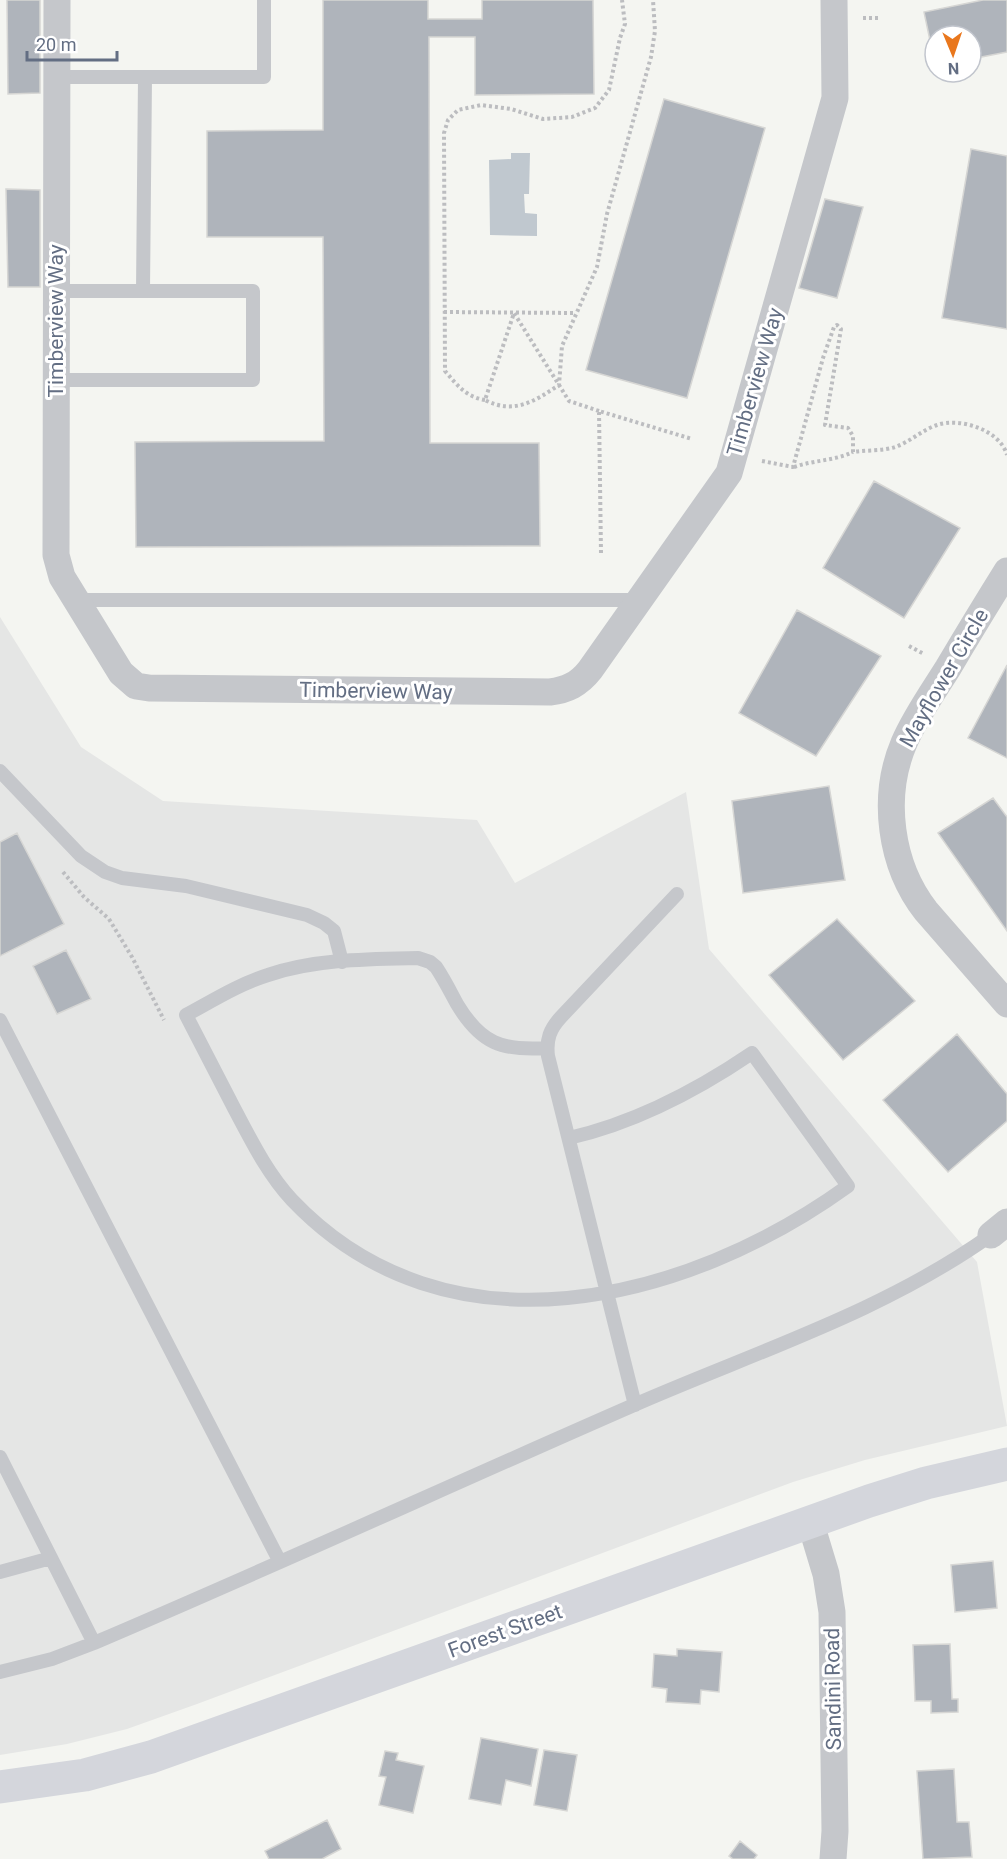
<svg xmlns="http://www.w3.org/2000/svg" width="1007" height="1859" font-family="Roboto,sans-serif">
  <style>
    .built { fill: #e5e6e5 }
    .water { fill: #c0c8cf }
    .building { fill: #afb4bb; stroke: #d6d6d4; stroke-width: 1.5 }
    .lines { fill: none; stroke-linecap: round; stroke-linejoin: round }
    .path { stroke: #bcbdc0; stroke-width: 4; stroke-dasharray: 3 3; stroke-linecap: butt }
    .service { stroke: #c5c7cb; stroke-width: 14 }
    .minor { stroke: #c5c7cb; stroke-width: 27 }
    .secondary { stroke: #d4d6dc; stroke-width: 33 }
    .labels { text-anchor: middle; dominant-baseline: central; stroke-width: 6; stroke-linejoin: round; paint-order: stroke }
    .street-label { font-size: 21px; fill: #636e83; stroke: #fff }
  </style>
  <rect width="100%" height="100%" fill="#f4f5f1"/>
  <path class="built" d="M0,617l81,130 82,54 314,19 38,63 171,-91 23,157 268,313 30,164 -142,34 -72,22 -596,222 -70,25 -60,15 -67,11z"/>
  <path class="water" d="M511,153h19l-1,41h-5l1,19 12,1v22l-47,-1 -1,-75 22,-1z"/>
  <path class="building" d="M7,0h33v93l-32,1z
    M323,0h105v19h54v-19h111l1,94 -119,1v-58h-46l1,406h109l1,103 -404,1 -1,-105 189,-1 -1,-204h-116v-106l116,-1z
    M983,0h24v52l-36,7v-23h-36v28l-11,-52z
    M664,99l101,29 -78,270 -101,-28z
    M971,149l36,7v173l-65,-11z
    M6,189l34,1v97h-32z
    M825,199l38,8 -26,91 -38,-10z
    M874,481l86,47 -56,90 -81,-50z
    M797,610l84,46 -65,100 -77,-43z
    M1007,665v93l-39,-20z
    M829,786l16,94 -102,13 -11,-92z
    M993,798l14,19v114l-69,-98z
    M17,833l47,91 -64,32v-114z
    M837,919l78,82 -72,59 -74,-85z
    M66,950l25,49 -34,15 -24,-48z
    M957,1034l50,60v27l-59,51 -65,-72z
    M993,1561l4,47 -42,4 -4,-47z
    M950,1644l2,55h6v13l-27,1v-12h-16l-2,-56z
    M677,1649l45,3 -3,40 -18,-2 -1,14 -34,-2 1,-13 -15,-2 2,-33 23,2z
    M481,1738l57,11 -7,37 -25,-6 -5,25 -32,-6z
    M544,1750l33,5 -10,56 -33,-6z
    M385,1751l13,2 -2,7 28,6 -11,47 -34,-8 7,-28 -7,-1z
    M954,1769l3,53h12l3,35 -49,2 -6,-88z
    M327,1820l14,29 -19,10h-53l-4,-8z
    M740,1841l17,14 -3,4h-21l-4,-3z"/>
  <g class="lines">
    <path class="path" d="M863,18h17
      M444,312l131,1
      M485,400c-19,-3 -28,-15 -40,-29l-1,-238 4,-13 10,-10 23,-5 30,4 32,10 29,-2 23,-9 14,-18 11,-52 5,-14 -3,-24
      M599,411l-30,-10 -55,-88 -29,87c29,15 50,1 74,-15l3,-39 35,-79 10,-53 44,-157 4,-26 -2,-31
      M762,461l31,6 30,-109 11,-31 3,-2 4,4 -16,96 23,3 5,8v16c14,-2 30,-1 42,-5 15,-5 27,-17 42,-22 23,-8 63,5 70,30
      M794,467c20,-7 40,-6 59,-15
      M601,553l-2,-142 93,28
      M909,646l15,8
      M63,872l21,25 25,22 23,38 32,63"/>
    <path class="service" d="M56,77h208v-77
      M143,291l2,-214
      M56,380h197v-89h-197
      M77,600h563
      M0,771l81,85 24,16 17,6 64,8 121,29 17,8 10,8 8,31
      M0,1020l280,542
      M547,1048c-45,3 -66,-4 -90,-44 -7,-13 -13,-25 -21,-37l-6,-5 -12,-4c-49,1 -103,1 -150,17 -29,9 -56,26 -82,40 16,31 32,62 48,93 17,32 33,65 58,92 155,163 394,103 556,-14l-96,-133c-56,38 -117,70 -183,85
      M635,1405l-87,-349c-2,-17 2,-27 13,-39l116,-123
      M0,1457l94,186
      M0,1572l51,-14
      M0,1672l52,-13 42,-16c181,-77 359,-159 540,-238 121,-53 249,-93 357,-170"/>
    <path class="minor" d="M57,0l-1,555 6,22 59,96 15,13 13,2 401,4c17,-2 29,-8 40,-22l139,-197 106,-375 -1,-98
      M1007,571c-20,32 -40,65 -59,97 -15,24 -33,49 -44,75 -23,54 -14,122 22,168l81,93
      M991,1235l16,-13
      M810,1521l16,53 6,38 3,219 -2,28"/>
    <path class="secondary" d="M0,1787l85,-12 66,-18 718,-256 57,-18 81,-19"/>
  </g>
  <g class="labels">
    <g class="street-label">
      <text transform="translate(56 321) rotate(-90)">Timberview Way</text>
      <text transform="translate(755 382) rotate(-74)">Timberview Way</text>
      <text transform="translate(944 678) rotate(-60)">Mayflower Circle</text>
      <text transform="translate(376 691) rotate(1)">Timberview Way</text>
      <text transform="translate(505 1631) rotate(-20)">Forest Street</text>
      <text transform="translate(833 1689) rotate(-91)">Sandini Road</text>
    </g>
  </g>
  <g transform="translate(953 54) rotate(178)"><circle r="28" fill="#ffffff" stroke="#c1c5cd" stroke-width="1.5"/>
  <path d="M0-4.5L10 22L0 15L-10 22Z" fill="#e9771d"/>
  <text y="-9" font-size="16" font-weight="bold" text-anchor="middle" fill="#636e83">N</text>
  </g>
  <path d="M27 51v9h90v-9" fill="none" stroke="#636e83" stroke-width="3"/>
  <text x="36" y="51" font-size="18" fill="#636e83" stroke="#ffffff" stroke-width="4.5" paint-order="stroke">20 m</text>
</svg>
